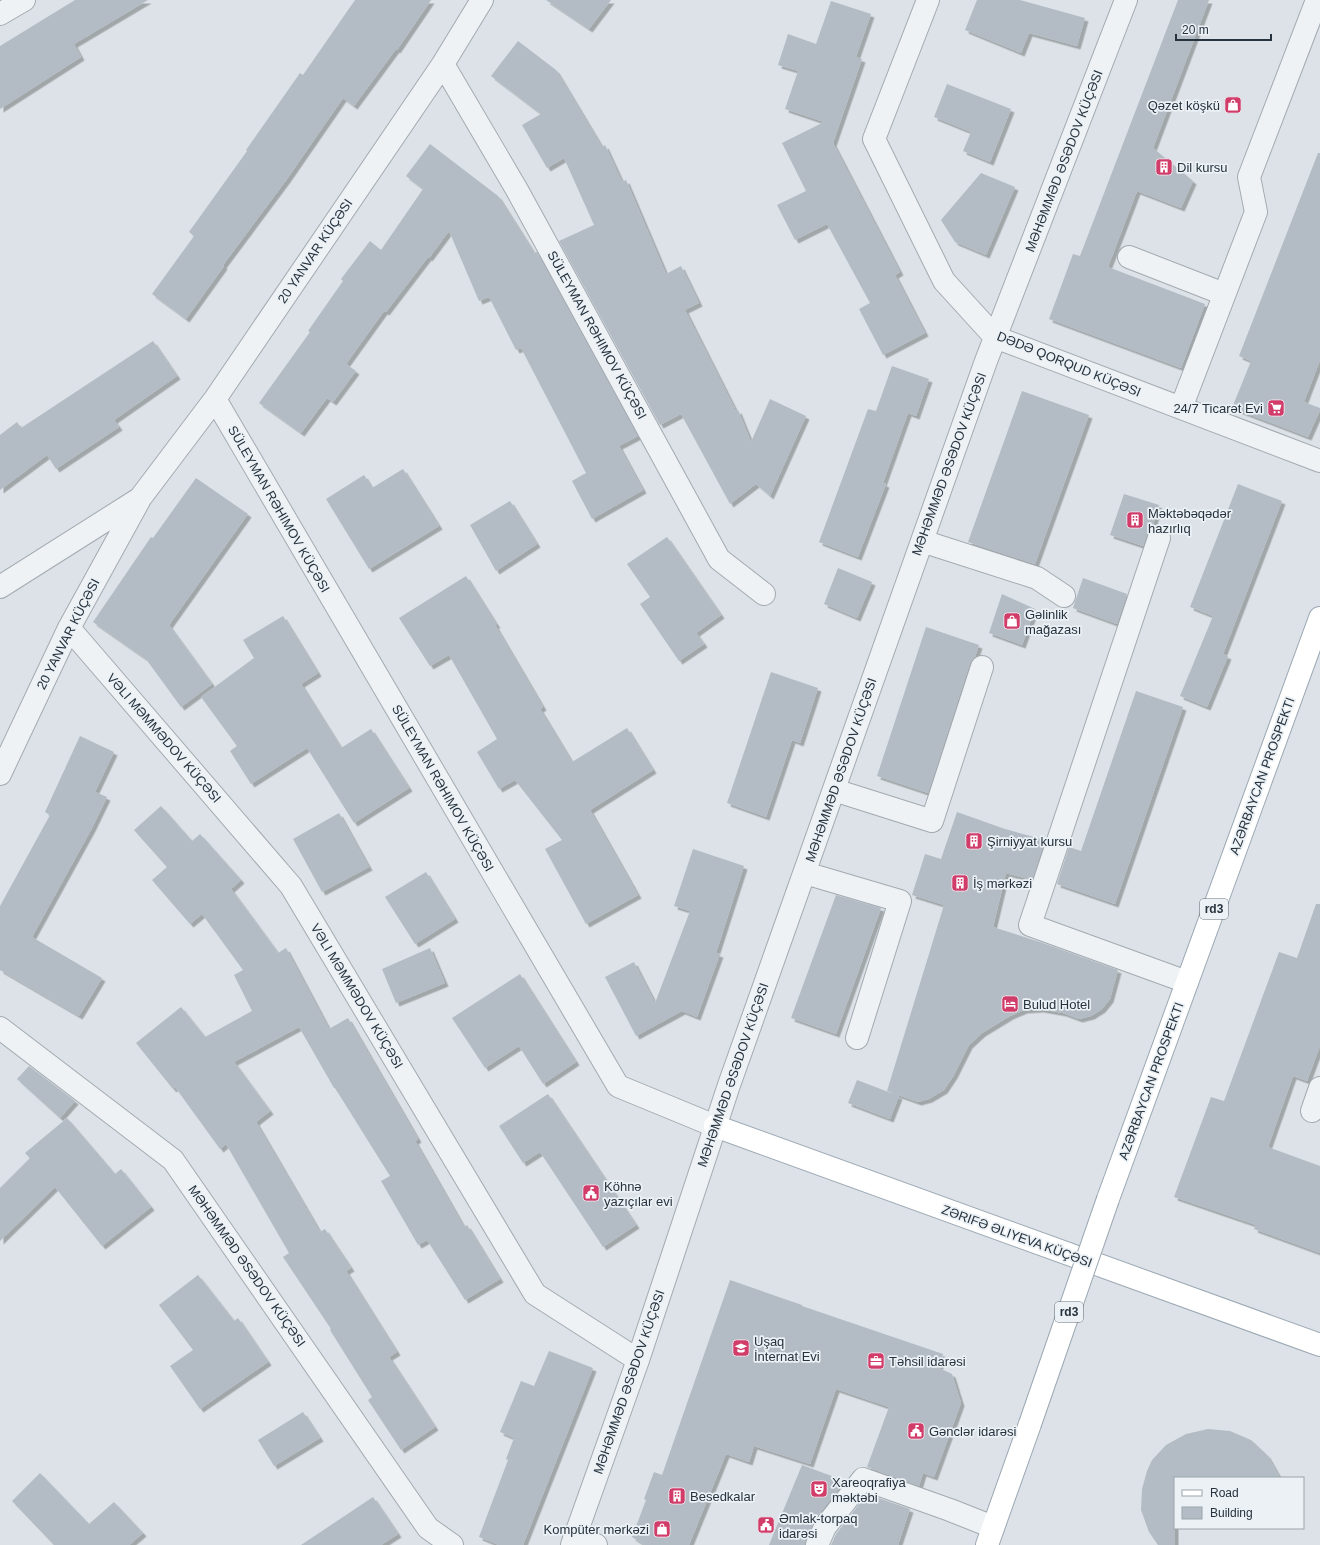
<svg xmlns="http://www.w3.org/2000/svg" width="1320" height="1545" font-family="Helvetica,sans-serif">
  <style>
    .building { fill: #b3bcc4; filter: url(#shadow) }
    .lines { fill: none; stroke-linecap: round; stroke-linejoin: round }
    .minor-casing { stroke: #a2aab1; stroke-width: 24 }
    .major-casing { stroke: #9ba8b3; stroke-width: 24 }
    .minor { stroke: #eff2f5; stroke-width: 22 }
    .major { stroke: #fff; stroke-width: 22 }
    .major-bridge-casing { stroke: #9ba8b3; stroke-width: 24; stroke-linecap: butt }
    .major-bridge { stroke: #fff; stroke-width: 22 }
    .labels { text-anchor: middle; dominant-baseline: central; stroke-width: 3.5; stroke-linejoin: round; paint-order: stroke }
    .shield { fill: #ebf1f5; stroke: #616b74; stroke-width: 1 }
    .shield-label { font-size: 12px; font-weight: bold; fill: #26323d }
    .poi-label { font-size: 13px; fill: #26323d; stroke: #ebf1f5; text-anchor: start }
    .street-label { font-size: 13px; fill: #26323d; stroke: #ebf1f5 }
  </style>
  <defs>
    <filter id="shadow"><feDropShadow dx="3.5" dy="3.5" stdDeviation="0" flood-color="#0004"/></filter>
  </defs>
  <rect width="100%" height="100%" fill="#dce2e7"/>
  <path class="building" d="M75,0h73l-74,44 7,13 -81,52v-63z
    M355,0h76l-34,50 -1,-1 -42,57 -11,-8 -56,81 -64,86 1,1 -38,53 -34,-25 42,-58 -5,-4 58,-81 -1,-1 54,-77 3,2z
    M546,0h65l-22,29z
    M977,0h43l65,18 -8,28 -48,-13 -8,20 -56,-23z
    M1178,0h31l-56,148 40,33 -12,27 -44,-17 -29,76 97,37 -24,64 -132,-49 24,-65 7,2z
    M831,1l40,13 -15,43 6,2 -29,84 67,129 -5,3 30,58 -42,22 -24,-46 11,-6 -43,-79 -32,16 -18,-35 29,-14 -24,-48 42,-21 -39,-13 13,-38 -20,-6 10,-31 28,10z
    M518,41l38,29 46,77 3,-2 17,37 4,-2 40,94 15,-8 18,37 -14,7 51,101 2,-1 13,32 19,-43 36,17 -36,80 -14,-12 -26,20 -49,-90 -21,11 -101,-184 35,-16 -30,-67 -17,10 -25,-43 19,-11 -50,-38z
    M947,84l64,25 -21,53 -27,-11 8,-19 -37,-15z
    M430,144l68,52 36,57 3,-1 101,184 -19,10 24,44 -51,29 -20,-38 14,-8 -65,-125 -5,2 -27,-53 -10,4 -30,-70 -20,27 -1,-1 -42,55 -2,-1 -38,53 10,7 -23,31 -6,-4 -26,35 -42,-30 51,-71 -2,-1 35,-50 -2,-2 29,-38 11,9 42,-61 -17,-13z
    M1318,153h2v207l-16,42 16,6v2l-12,27 -76,-29 19,-47 -12,-5z
    M981,173l34,14 -29,68 -31,-13 -14,-22z
    M153,341l24,35 -63,44 5,7 -63,42 -9,-14 -47,35v-55l17,-13 4,6z
    M892,366l37,13 -13,37 -8,-3 -25,70 3,1 -28,73 -39,-15 49,-133 8,2z
    M1022,391l67,24 -54,149 -67,-22z
    M403,469l36,57 -70,43 -43,-70 38,-24 8,13z
    M196,478l52,36 -79,111 43,59 -31,23 -35,-48 -53,-37 58,-85 2,1z
    M1238,484l44,17 -59,153 5,2 -21,51 -27,-11 33,-80 -23,-9z
    M1124,494l35,11 -7,23 -5,6 -4,12 -33,-11z
    M510,501l27,43 -41,27 -26,-46z
    M667,537l54,78 -25,18 8,11 -25,17 -39,-57 10,-7 -23,-33z
    M838,568l34,14 -15,36 -33,-14z
    M466,576l31,49h-2l48,82 -3,2 32,53 55,-34 26,42 -63,40 48,85 -52,29 -41,-75 17,-9 -47,-60 -16,9 -22,-37 20,-13 -48,-84 -19,11 -31,-48z
    M1083,578l44,16 -10,30 -44,-16z
    M1002,594l33,15 -13,36 -33,-12z
    M283,616l35,57 -17,11 40,64 30,-19 38,59 -55,35 -47,-75 -56,36 -21,-33 7,-5 -36,-49 53,-39 -11,-18z
    M926,627l53,18 -4,12 -5,6 -42,130 -51,-17z
    M771,672l47,16 -18,55 -8,-3 -26,77 -39,-14z
    M1136,691l47,16 -68,197 -58,-20 12,-37 12,4z
    M80,736l34,16 -19,40 12,5 -15,31 -60,109 70,41 -23,38 -79,-46v-64l50,-91 -5,-3z
    M161,806l31,35 8,-7 41,46 -10,9 47,64 8,-5 43,81 19,-11 70,121 -3,2 49,86 3,-2 33,54 -35,21 -38,-60 -9,5 -37,-64 9,-5 -55,-88h-1l-35,-61 -65,35 36,49 -14,11 64,110 5,-3 26,39 -5,3 51,81 -8,5 46,70 -34,23 -33,-50 4,-3 -42,-67 1,-1 -48,-72 6,-4 -63,-109 -6,5 -45,-62 -2,2 -37,-46 45,-36 24,30 47,-26 -18,-36 9,-5 -41,-56 -12,10 -38,-44 15,-13 -33,-37z
    M957,812l48,17 40,11 -13,40 -26,-7 -13,54 50,16 75,27 -8,29 -8,10 -11,7 -12,3 -16,-6 -23,-4 -16,1 -14,6 -28,17 -13,12 -15,30 -10,15 -15,9 -11,3 -31,-11 57,-186 -32,-10 13,-41 16,5z
    M339,813l30,54 -47,25 -29,-53z
    M693,849l51,17 -28,87 4,1 -23,63 -15,-6 -46,25 -31,-59 29,-15 21,41 35,-92 -16,-5z
    M426,872l29,47 -40,25 -30,-47z
    M836,895l45,13 -45,126 -45,-16z
    M1316,904h4v142l-13,35 -14,-5 -25,71 52,19v87l-66,-24 2,-4 -82,-28 37,-100 13,4 55,-149 18,6z
    M430,948l15,35 -49,20 -14,-34z
    M520,974l56,88 -33,22 -24,-38 -34,22 -33,-50z
    M29,1066l46,35 -15,17 -43,-39z
    M857,1080l42,16 -9,23 -42,-16z
    M548,1094l88,131 -33,22 -63,-95 -17,11 -24,-37z
    M67,1118l48,56 6,-5 30,38 -49,39 -47,-59 -55,54v-53l30,-30 -5,-5z
    M198,1275l36,46 4,-3 30,44 -68,47 -30,-43 23,-16 -34,-45z
    M730,1280l72,25v1l141,48 -4,14 13,6 9,29 -27,74 -11,-4 -4,13 -52,-19 22,-60 -53,-18 -26,75 -56,-18 -5,16 -23,-8 -37,91h-44l-13,-8 14,-37 -2,-1 10,-27 8,3z
    M549,1351l44,17 -70,177h-24l-20,-8 29,-77 -2,-1 8,-21 -14,-6 21,-51 13,5z
    M303,1412l17,26 -46,28 -16,-26z
    M1208,1429l22,2 21,9 16,15 13,23h-105v67h-17l-9,-13 -8,-22 1,-21 5,-18 5,-11 14,-15 20,-11z
    M802,1465l43,16 -30,38 -9,21 -1,5h-36z
    M40,1473l49,51 25,-22 29,31 -14,12h-75l-42,-44z
    M867,1494l43,15 -12,36h-67l5,-11z
    M373,1497l25,37 -17,11h-80z"/>
  <g class="lines">
    <defs>
      <path id="minor" d="M928,0l-54,139 70,142 51,56 325,124
        M0,14l24,-14
        M443,64l74,126 202,369 45,35
        M1129,257l95,37
        M215,399l403,687 97,40
        M1181,408l75,-196 -7,-35 68,-177
        M1159,538l-129,387 157,57
        M922,541l115,37 27,18
        M0,587l139,-88
        M69,628l222,258 244,408 103,66
        M0,774l69,-146 72,-131 74,-98 228,-335 39,-64
        M834,790l98,31 50,-154
        M805,873l95,28 -43,137
        M0,1028l173,132 255,368 24,17
        M1312,1111l8,-23
        M574,1538l22,7
        M572,1545l66,-185 91,-275 193,-544 64,-180 140,-361
        M817,1545l8,-18 38,-48 87,31 43,17"/>
      <path id="major" d="M715,1126l605,219
        M1108,1199l212,-581
        M987,1545l43,-121"/>
    </defs>
    <use href="#minor" class="minor-casing"/>
    <use href="#major" class="major-casing"/>
    <use href="#minor" class="minor"/>
    <use href="#major" class="major"/>
    <defs>
      <path id="major-bridge" d="M1030,1424l78,-225"/>
    </defs>
    <use href="#major-bridge" class="major-bridge-casing"/>
    <use href="#major-bridge" class="major-bridge"/>
  </g>
  <defs>
    <symbol id="shop-square" viewBox="-11 -11 22 22"><rect x="-9" y="-9" width="18" height="18" rx="4" fill="#d13c69" stroke="#ebf1f5"/><path d="M-5-2.5h2.3a2.7 3.5 0 0 1 5.4 0H5L5.5 6h-11ZM-1.5-2.5h3a1.5 2.3 0 0 0-3 0Z" fill="#fff"/></symbol>
    <symbol id="building-square" viewBox="-11 -11 22 22"><rect x="-9" y="-9" width="18" height="18" rx="4" fill="#d13c69" stroke="#ebf1f5"/><path d="M-4-6H4V6H1V3H-1V6H-4ZM-2.5-4.3h1.7v1.8h-1.7ZM.8-4.3h1.7v1.8H.8ZM-2.5-1h1.7V.8h-1.7ZM.8-1h1.7V.8H.8Z" fill="#fff"/></symbol>
    <symbol id="supermarket-square" viewBox="-11 -11 22 22"><rect x="-9" y="-9" width="18" height="18" rx="4" fill="#d13c69" stroke="#ebf1f5"/><path d="M-6-5.5h2.5l.6 2H6L4.5 2H-2.5L-4.4-4H-6ZM-1.5 3.2a1.3 1.3 0 1 0 .1 0ZM3 3.2a1.3 1.3 0 1 0 .1 0Z" fill="#fff"/></symbol>
    <symbol id="hotel-square" viewBox="-11 -11 22 22"><rect x="-9" y="-9" width="18" height="18" rx="4" fill="#d13c69" stroke="#ebf1f5"/><path d="M-6-4.5h1.5V1H6V5H4.5V3h-9V5H-6ZM-4 0a1.8 1.8 0 1 1 3.6 0ZM.5 0V-2.5h3Q6-2.5 6 0Z" fill="#fff"/></symbol>
    <symbol id="civic-square" viewBox="-11 -11 22 22"><rect x="-9" y="-9" width="18" height="18" rx="4" fill="#d13c69" stroke="#ebf1f5"/><path d="M-.6-6.5H3V-4.5H.6V-3L4-1V1h2V6H-6V1h2V-1L-.6-3ZM-1.2 2.5V6h2.4V2.5Z" fill="#fff"/></symbol>
    <symbol id="school-square" viewBox="-11 -11 22 22"><rect x="-9" y="-9" width="18" height="18" rx="4" fill="#d13c69" stroke="#ebf1f5"/><path d="M0-5L7-2L0 1L-7-2ZM-4 1L0 2.5L4 1V4Q0 6-4 4Z" fill="#fff"/></symbol>
    <symbol id="office-square" viewBox="-11 -11 22 22"><rect x="-9" y="-9" width="18" height="18" rx="4" fill="#d13c69" stroke="#ebf1f5"/><path d="M-6-3h4V-5.5h4V-3h4V5H-6ZM-1-4.5V-3h2v-1.5ZM-6 0V1H6V0Z" fill="#fff"/></symbol>
    <symbol id="theatre-square" viewBox="-11 -11 22 22"><rect x="-9" y="-9" width="18" height="18" rx="4" fill="#d13c69" stroke="#ebf1f5"/><path d="M-5-5.5Q0-4 5-5.5V0Q5 5 0 6Q-5 5-5 0ZM-3.3-2.5H-1v1.5H-3.3ZM1-2.5H3.3v1.5H1ZM-2.8 1Q0 5.5 2.8 1Z" fill="#fff"/></symbol>
  </defs>
  <g fill-rule="evenodd">
    <use href="#shop-square" x="1223" y="95" width="20" height="20"/>
    <use href="#building-square" x="1154" y="157" width="20" height="20"/>
    <use href="#supermarket-square" x="1266" y="398" width="20" height="20"/>
    <use href="#building-square" x="1125" y="510" width="20" height="20"/>
    <use href="#shop-square" x="1002" y="611" width="20" height="20"/>
    <use href="#building-square" x="964" y="831" width="20" height="20"/>
    <use href="#building-square" x="950" y="873" width="20" height="20"/>
    <use href="#hotel-square" x="1000" y="994" width="20" height="20"/>
    <use href="#civic-square" x="581" y="1183" width="20" height="20"/>
    <use href="#school-square" x="731" y="1338" width="20" height="20"/>
    <use href="#office-square" x="866" y="1351" width="20" height="20"/>
    <use href="#civic-square" x="906" y="1421" width="20" height="20"/>
    <use href="#theatre-square" x="809" y="1479" width="20" height="20"/>
    <use href="#building-square" x="667" y="1486" width="20" height="20"/>
    <use href="#civic-square" x="756" y="1515" width="20" height="20"/>
    <use href="#shop-square" x="652" y="1519" width="20" height="20"/>
  </g>
  <g class="labels">
    <g class="shield">
      <rect x="1200" y="899" width="28" height="20" rx="3"/>
      <rect x="1055" y="1302" width="28" height="20" rx="3"/>
    </g>
    <g class="shield-label">
      <text x="1214" y="909">rd3</text>
      <text x="1069" y="1312">rd3</text>
    </g>
    <g class="poi-label">
      <text x="1220" y="105" text-anchor="end">Qəzet köşkü</text>
      <text x="1177" y="167">Dil kursu</text>
      <text x="1263" y="408" text-anchor="end">24/7 Ticarət Evi</text>
      <text x="1148" y="513">Məktəbəqədər<tspan x="1148" dy="15">hazırlıq</tspan></text>
      <text x="1025" y="614">Gəlinlik<tspan x="1025" dy="15">mağazası</tspan></text>
      <text x="987" y="841">Şirniyyat kursu</text>
      <text x="973" y="883">İş mərkəzi</text>
      <text x="1023" y="1004">Bulud Hotel</text>
      <text x="604" y="1186">Köhnə<tspan x="604" dy="15">yazıçılar evi</tspan></text>
      <text x="754" y="1341">Uşaq<tspan x="754" dy="15">İnternat Evi</tspan></text>
      <text x="889" y="1361">Təhsil idarəsi</text>
      <text x="929" y="1431">Gənclər idarəsi</text>
      <text x="832" y="1482">Xareoqrafiya<tspan x="832" dy="15">məktəbi</tspan></text>
      <text x="690" y="1496">Besedkalar</text>
      <text x="779" y="1518">Əmlak-torpaq<tspan x="779" dy="15">idarəsi</tspan></text>
      <text x="649" y="1529" text-anchor="end">Kompüter mərkəzi</text>
    </g>
    <g class="street-label">
      <text transform="translate(1064 161) rotate(-69)">MƏHƏMMƏD ƏSƏDOV KÜÇƏSI</text>
      <text transform="translate(315 251) rotate(-56)">20 YANVAR KÜÇƏSI</text>
      <text transform="translate(597 335) rotate(61)">SÜLEYMAN RƏHIMOV KÜÇƏSI</text>
      <text transform="translate(1069 364) rotate(22)">DƏDƏ QORQUD KÜÇƏSI</text>
      <text transform="translate(949 464) rotate(-70)">MƏHƏMMƏD ƏSƏDOV KÜÇƏSI</text>
      <text transform="translate(279 509) rotate(60)">SÜLEYMAN RƏHIMOV KÜÇƏSI</text>
      <text transform="translate(68 634) rotate(-63)">20 YANVAR KÜÇƏSI</text>
      <text transform="translate(164 738) rotate(49)">VƏLI MƏMMƏDOV KÜÇƏSI</text>
      <text transform="translate(841 770) rotate(-71)">MƏHƏMMƏD ƏSƏDOV KÜÇƏSI</text>
      <text transform="translate(1262 776) rotate(-70)">AZƏRBAYCAN PROSPEKTI</text>
      <text transform="translate(443 788) rotate(60)">SÜLEYMAN RƏHIMOV KÜÇƏSI</text>
      <text transform="translate(357 996) rotate(59)">VƏLI MƏMMƏDOV KÜÇƏSI</text>
      <text transform="translate(733 1075) rotate(-71)">MƏHƏMMƏD ƏSƏDOV KÜÇƏSI</text>
      <text transform="translate(1151 1081) rotate(-70)">AZƏRBAYCAN PROSPEKTI</text>
      <text transform="translate(1017 1236) rotate(20)">ZƏRIFƏ ƏLIYEVA KÜÇƏSI</text>
      <text transform="translate(247 1266) rotate(55)">MƏHƏMMƏD ƏSƏDOV KÜÇƏSI</text>
      <text transform="translate(629 1382) rotate(-71)">MƏHƏMMƏD ƏSƏDOV KÜÇƏSI</text>
    </g>
  </g>
  <rect x="1174" y="1477" width="130" height="52" fill="#ebf1f5" stroke="#9ca5ab"/>
  <rect x="1182" y="1490" width="20" height="6" fill="#ffffff" stroke="#9ca5ab"/>
  <text x="1210" y="1497" font-size="12" fill="#26323d">Road</text>
  <rect x="1182" y="1507" width="20" height="12" fill="#b3bcc4" stroke="#9ca5ab"/>
  <text x="1210" y="1517" font-size="12" fill="#26323d">Building</text>
  <path d="M1176 34v6h95v-6" fill="none" stroke="#26323d" stroke-width="2"/>
  <text x="1182" y="34" font-size="12" fill="#26323d" stroke="#ebf1f5" stroke-width="3" paint-order="stroke">20 m</text>
</svg>
